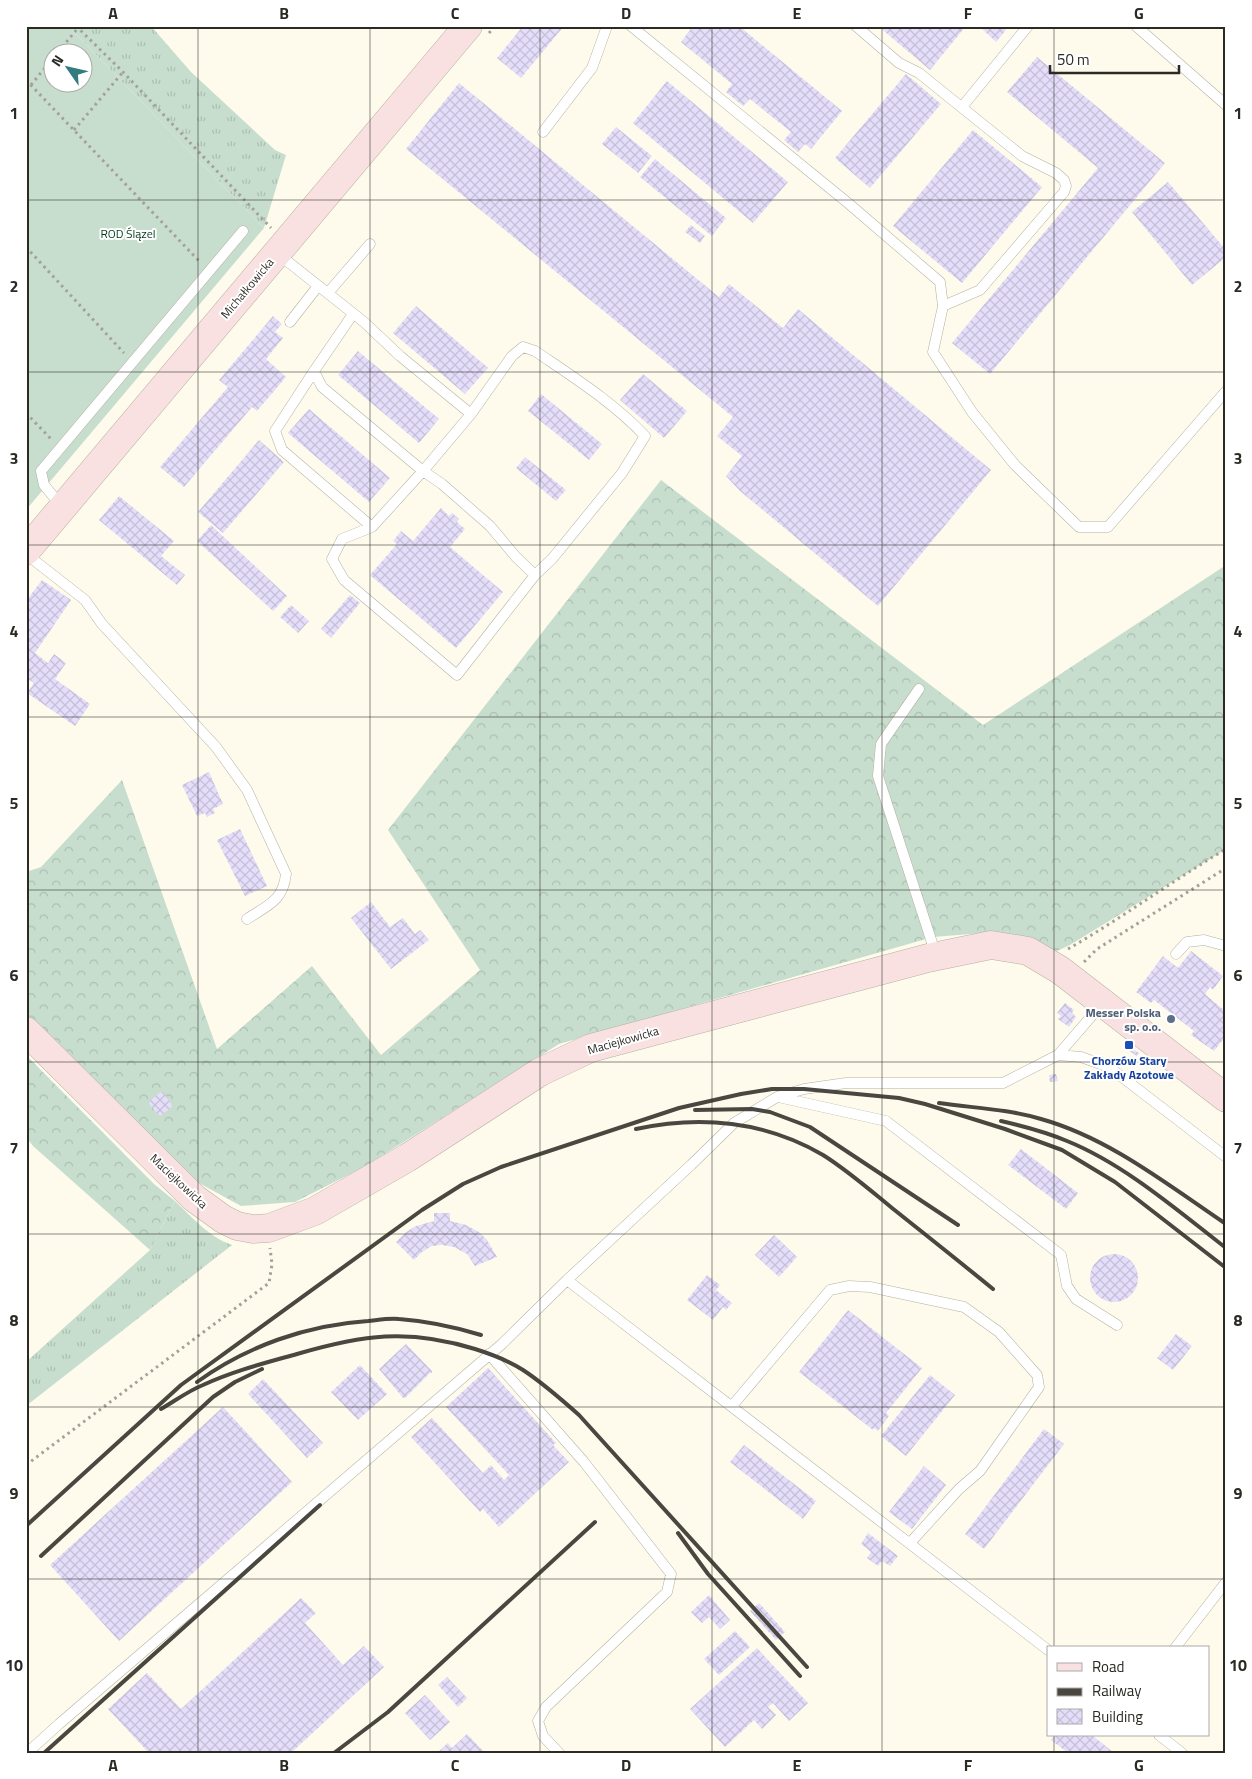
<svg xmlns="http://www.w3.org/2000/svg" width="1252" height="1779" font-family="'Titillium Web',sans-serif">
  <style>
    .grass { fill: url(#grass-tufts) }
    .forest { fill: url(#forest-crowns) }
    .garden { fill: #c7dece; fill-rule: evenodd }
    .building { fill: url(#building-cross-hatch) }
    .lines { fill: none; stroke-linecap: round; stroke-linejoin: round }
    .lane-casing { stroke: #b5b1a0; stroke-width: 11 }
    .secondary-casing { stroke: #b5b1a0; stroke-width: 29 }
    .path { stroke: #a4a197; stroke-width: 3; stroke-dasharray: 2.5 4; stroke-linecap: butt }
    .lane { stroke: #fff; stroke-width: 10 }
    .secondary { stroke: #f9e1e2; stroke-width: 28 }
    .rail { stroke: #4a4740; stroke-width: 4 }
    .grid { fill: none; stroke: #2c2a24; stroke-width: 1; stroke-opacity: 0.55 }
    .service-dot { fill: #5c6f8a; stroke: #fff; stroke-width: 2 }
    .transit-dot { fill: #1a4fb4; stroke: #fff; stroke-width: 2 }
    .labels { text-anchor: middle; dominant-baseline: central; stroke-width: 4; stroke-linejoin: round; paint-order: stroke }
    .park-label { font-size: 12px; fill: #003b1d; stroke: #fff }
    .street-label { font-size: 12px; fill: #2c2a24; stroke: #fff }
    .service-label { font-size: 12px; font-weight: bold; fill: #4e5e75; stroke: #fff; text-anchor: end }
    .transit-label { font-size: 12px; font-weight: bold; fill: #164399; stroke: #fff }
    .neatline { fill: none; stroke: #2c2a24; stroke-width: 2 }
    .grid-label { font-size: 16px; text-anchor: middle; font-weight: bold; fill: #2c2a24 }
  </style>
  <defs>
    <pattern id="grass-tufts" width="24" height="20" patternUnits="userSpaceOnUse" patternTransform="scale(1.25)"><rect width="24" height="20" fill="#c7dece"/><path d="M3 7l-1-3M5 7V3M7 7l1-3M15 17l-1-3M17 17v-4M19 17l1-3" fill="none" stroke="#abbfb1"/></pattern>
    <pattern id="forest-crowns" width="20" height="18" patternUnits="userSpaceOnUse" patternTransform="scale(1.25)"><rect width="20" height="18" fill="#c7dece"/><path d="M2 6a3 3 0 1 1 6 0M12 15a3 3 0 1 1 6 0" fill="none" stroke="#abbfb1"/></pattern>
    <pattern id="building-cross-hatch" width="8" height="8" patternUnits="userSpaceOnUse" patternTransform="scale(1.25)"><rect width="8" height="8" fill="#e5defb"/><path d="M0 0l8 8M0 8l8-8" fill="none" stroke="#c5bfd7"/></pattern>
  </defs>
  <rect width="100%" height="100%" fill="#fefbed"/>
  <path class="grass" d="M68,26h83l40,46 84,78 11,5 -22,73z
    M175,1201c18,17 34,36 57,44l-206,161v-44l124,-112z"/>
  <path class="forest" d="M661,480l322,245 243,-160v284l-156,96 -13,6 -61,-19 -63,5 -374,107 -195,123 -69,35 -54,4 -64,-35 -151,-147v-152l15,-5 81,-87 95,269 95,-83 69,89 99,-85 -92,-140z
    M26,1055l128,129 21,17 -25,49 -117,-104 -7,-9z"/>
  <path class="garden" d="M26,26h42l196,202 -238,282zM52,52h30v30h-30z"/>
  <path class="building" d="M523,26h41l-43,52 -24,-20z
    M693,26h46l103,85 -31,38 -6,-5 -7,8 -14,-12 7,-8 -41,-33 -7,7 -17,-14 6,-8 -51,-42z
    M878,26h88l-36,44z
    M979,26h23l4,4 -10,12z
    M1037,57l128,106 -175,211 -38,-31 146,-175 -91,-76z
    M906,74l35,30 -71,84 -35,-30z
    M667,81l121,101 -35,41 -120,-100z
    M459,83l260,214 10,-13 54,44 15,-19 193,161 -113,136 -138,-115 -14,-15 16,-20 -25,-20 16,-19 -327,-268z
    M616,127l36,29 -14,17 -36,-29z
    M973,130l69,57 -80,96 -69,-57z
    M655,159l71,59 -14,18 -72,-59z
    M1168,182l58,68v7l-34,28 -60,-73z
    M691,225l14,11 -5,7 -15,-11z
    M416,306l72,62 -23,26 -72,-61z
    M273,316l9,8 -7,8 8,6 -17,21 20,18 -29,34 -5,-4 -68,80 -24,-20 68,-80 -9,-7z
    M358,351l81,68 -20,24 -81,-68z
    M643,374l44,37 -23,27 -44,-38z
    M541,394l61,50 -13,16 -61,-49z
    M309,409l81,69 -21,24 -81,-69z
    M259,440l25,22 -61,71 -25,-21z
    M525,457l41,33 -10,11 -40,-33z
    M119,496l55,45 -13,15 24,19 -8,10 -78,-65z
    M441,508l8,8 3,-3 7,6 -2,3 8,7 -15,18 53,45 -47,56 -86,-73 27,-31 -4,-3 8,-10 12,10z
    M211,525l76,71 -14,15 -76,-70z
    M42,580l29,20 -36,53 13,10 6,-9 12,9 -11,16 35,25 -15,22 -48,-33 7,-10 -8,-5v-77z
    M350,595l10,8 -29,35 -10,-9z
    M291,605l18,16 -11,12 -18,-16z
    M209,772l14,32 -10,5 2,4 -8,4 -2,-4 -8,3 -15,-31z
    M240,829l27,57 -22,10 -28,-56z
    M371,902l19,25 13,-9 12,16 5,-4 9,10 -38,29 -40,-51z
    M1191,951l32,25 -10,14 -3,-3 -5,7 21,18v24l-12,15 -23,-16 3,-4 -40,-31 -3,3 -15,-11 27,-36 15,12z
    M1065,1003l9,7 -2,3 4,4 -7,10 -11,-8 3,-3 -4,-3z
    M1130,1047l9,6 -2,3 -9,-6z
    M1056,1074l2,7 -8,1 -1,-7z
    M161,1092l3,1 8,12 -1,3 -11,8 -11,-12 1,-4z
    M1021,1149l57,44 -12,16 -58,-44z
    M434,1213h16v8l16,4 13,7 8,8 10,17 -22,9 -8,-12 -13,-7 -12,-2 -10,1 -10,6 -8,8 -18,-18 10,-10 10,-6 18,-5z
    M774,1235l23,22 -18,20 -24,-22z
    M1090 1278a24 24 0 1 1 48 0a24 24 0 1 1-48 0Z
    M707,1275l13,10 -4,5 16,13 -6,7 -3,-3 -10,13 -26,-20z
    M848,1310l74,58 -36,45 3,3 -11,15 -4,-3 -1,2 -74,-58z
    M1176,1334l16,12 -19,24 -16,-12z
    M406,1344l26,27v2h-2l-25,25h-2l-24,-29z
    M360,1365l27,29 -29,26 -27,-28z
    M488,1368l68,75 -3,2 16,17 -70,65 -16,-18 -3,3 -69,-75 21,-19 51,55 8,-8 13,15 5,-5 -63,-68z
    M930,1375l25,20 -49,61 -25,-20z
    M263,1379l60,64 -16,15 -59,-64z
    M223,1407l69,75 -173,159 -69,-76z
    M1044,1429l20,15 -80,105 -19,-15z
    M744,1445l72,56 -13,18 -73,-57z
    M924,1466l22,19 -34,44 -23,-17z
    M868,1533l30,23 -8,10 -8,-5 -4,5 -11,-8 4,-6 -10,-8z
    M709,1595l21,25 -10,9 -11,-12 -7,6 -11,-11z
    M301,1598l15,15 -11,10 38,42 21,-19 20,21 -93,86h-142l-41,-44 39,-36 34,36z
    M759,1603l26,29 -9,8 -26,-29z
    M735,1631l15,16 -31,28 -15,-16z
    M757,1648l51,55 -19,18 -16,-18 -5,4 8,8 -14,14 -8,-9 -29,27 -35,-38z
    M447,1677l20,21 -9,9 -20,-22z
    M425,1695l25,27 -20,18 -25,-27z
    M467,1734l18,19h-48l11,-10 4,5z
    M1055,1735h37l22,18h-46l-17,-13z"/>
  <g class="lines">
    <defs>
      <path id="lane" d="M631,26l217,177 92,79 3,24 -10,46 39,60 43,53 64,62h29l118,-136
        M856,26l43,37 20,10 103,83 34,17 8,7 2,6 -2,6 -84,98 -37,16
        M1136,26l90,79
        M962,107l66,-81
        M543,132l49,-64 15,-42
        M277,253l87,69 36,34 71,58
        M328,293l42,-49
        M353,314l-39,57 8,16 101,84 19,13 48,42 26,31 19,18
        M290,322l28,-36
        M523,347l12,4c38,26 78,51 110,85l-23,37 -70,86 -17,16 -78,100 -113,-95 -12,-21 10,-20 30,-12 51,-56 48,-57 41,-58z
        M314,371l-39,60 7,19 90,77
        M62,507l-18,-22 -3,-14 202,-240
        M26,554l59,46 17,24 114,123 31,43 39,84c-3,27 -18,31 -39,45
        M919,689l-38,55 -3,32 58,179
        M1176,954l11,-12 17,-2 22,6
        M1058,1055l23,2 28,10 117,90
        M778,1097l108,24 175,134 6,31 9,13 41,26
        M567,1280l481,370
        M489,1354l95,108 87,112 -4,18 -121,115 -8,14 5,15 16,17
        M732,1406l98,-116 19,-4 21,1 94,20 35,25 38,43 2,12 -59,84 -21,18 -49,54
        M1175,1648l51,-66
        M1159,1735l23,18
        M27,1753l32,-29 443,-380 65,-64 124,-115 43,-42 43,-26 27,-8 42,-6h157l55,-28 44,-51"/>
      <path id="secondary" d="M26,551l442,-525
        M26,1031l168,167 29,21 14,7 16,3 16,-1 46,-17 92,-53 133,-86 51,-24 337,-90 63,-13 37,6 32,19 166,128"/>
    </defs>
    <use href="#lane" class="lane-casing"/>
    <use href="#secondary" class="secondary-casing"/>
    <path class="path" d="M76,26l47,46 148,156
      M489,33l6,-7
      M58,52l20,-24
      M26,80l174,182
      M31,85l21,-26
      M74,130l49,-58
      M26,247l98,106
      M26,413l25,26
      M1068,949c54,-31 104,-68 158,-100
      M1084,962l13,-13 129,-81
      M26,1465l243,-182 3,-19 -2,-16"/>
    <use href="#lane" class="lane"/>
    <use href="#secondary" class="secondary"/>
    <path class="rail" d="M939,1103c34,5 69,6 102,16 68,19 127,66 185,105
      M695,1110l57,-1 18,3 40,15 148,98
      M1001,1121c22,5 45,11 66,20 57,23 110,69 159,107
      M636,1129c64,-14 129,-8 187,26 24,15 47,35 69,53 34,27 68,54 101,81
      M197,1382c50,-36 110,-57 171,-61 10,-1 21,-3 31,-2 27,2 56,8 82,16
      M161,1409c14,-8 27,-18 42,-24 30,-14 62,-22 94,-31 65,-19 111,-26 178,-5 16,5 34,12 48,21 20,13 38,29 56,45l228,252
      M26,1526l155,-141 241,-175 41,-26 38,-17 178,-59 62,-14 31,-5h32l95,9 26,6 80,25 57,21 53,32 111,86
      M678,1533l30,41 92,102
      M41,1556l172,-159 22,-15 27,-13
      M44,1753l276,-248
      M334,1753l54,-41 207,-190"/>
  </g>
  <path class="grid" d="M198,26v1727M370,26v1727M540,26v1727M712,26v1727M882,26v1727M1054,26v1622M26,200h1200M26,372h1200M26,545h1200M26,717h1200M26,890h1200M26,1062h1200M26,1234h1200M26,1407h1200M26,1579h1200M1054,1735v18"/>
  <circle class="service-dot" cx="1171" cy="1019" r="5"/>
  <rect class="transit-dot" x="1124" y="1040" width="10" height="10" rx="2.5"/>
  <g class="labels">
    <g class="park-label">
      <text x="128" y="233">ROD Ślązel</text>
    </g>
    <g class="street-label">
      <text transform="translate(247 288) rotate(-50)">Michałkowicka</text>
      <text transform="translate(623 1040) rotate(-16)">Maciejkowicka</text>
      <text transform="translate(179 1181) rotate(43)">Maciejkowicka</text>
    </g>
    <g class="service-label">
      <text x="1161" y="1012">Messer Polska<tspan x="1161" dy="14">sp. o.o.</tspan></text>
    </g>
    <g class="transit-label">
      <text x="1129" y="1060">Chorzów Stary<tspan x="1129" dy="14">Zakłady Azotowe</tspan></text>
    </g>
  </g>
  <rect width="1252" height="1779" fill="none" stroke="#ffffff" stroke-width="55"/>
  <rect x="1047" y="1646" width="162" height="90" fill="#ffffff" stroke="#abaaa7"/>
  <rect x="1057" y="1663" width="25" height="8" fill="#f9e1e2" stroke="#abaaa7"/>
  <text x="1092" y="1672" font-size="15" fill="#2c2a24">Road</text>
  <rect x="1057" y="1688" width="25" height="8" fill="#4a4740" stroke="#abaaa7"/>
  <text x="1092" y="1696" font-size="15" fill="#2c2a24">Railway</text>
  <rect x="1057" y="1709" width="25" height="15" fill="url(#building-cross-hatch)" stroke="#abaaa7"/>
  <text x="1092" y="1722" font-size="15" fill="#2c2a24">Building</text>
  <g transform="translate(68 68) rotate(304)"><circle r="24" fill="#ffffff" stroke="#abaaa7"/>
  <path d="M0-4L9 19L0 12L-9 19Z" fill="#327b7e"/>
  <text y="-8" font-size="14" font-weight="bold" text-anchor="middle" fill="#2c2a24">N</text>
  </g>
  <path d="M1050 65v8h129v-8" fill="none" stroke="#2c2a24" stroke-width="2.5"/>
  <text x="1057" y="65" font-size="15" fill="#2c2a24" stroke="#ffffff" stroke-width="4" paint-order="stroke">50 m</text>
  <rect x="28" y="28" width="1196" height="1724" class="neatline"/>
  <g class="grid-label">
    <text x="113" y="19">A</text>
    <text x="284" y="19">B</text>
    <text x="455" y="19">C</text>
    <text x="626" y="19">D</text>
    <text x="797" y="19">E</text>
    <text x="968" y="19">F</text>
    <text x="1139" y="19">G</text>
    <text x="14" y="119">1</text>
    <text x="1238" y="119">1</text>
    <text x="14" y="292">2</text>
    <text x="1238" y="292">2</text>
    <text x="14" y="464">3</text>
    <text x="1238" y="464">3</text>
    <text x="14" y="637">4</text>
    <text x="1238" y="637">4</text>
    <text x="14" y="809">5</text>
    <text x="1238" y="809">5</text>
    <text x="14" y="981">6</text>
    <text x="1238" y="981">6</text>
    <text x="14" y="1154">7</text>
    <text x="1238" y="1154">7</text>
    <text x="14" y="1326">8</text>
    <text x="1238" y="1326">8</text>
    <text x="14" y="1499">9</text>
    <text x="1238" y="1499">9</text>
    <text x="14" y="1671">10</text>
    <text x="1238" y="1671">10</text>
    <text x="113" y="1771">A</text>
    <text x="284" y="1771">B</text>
    <text x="455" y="1771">C</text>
    <text x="626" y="1771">D</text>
    <text x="797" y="1771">E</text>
    <text x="968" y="1771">F</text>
    <text x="1139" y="1771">G</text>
  </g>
</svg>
